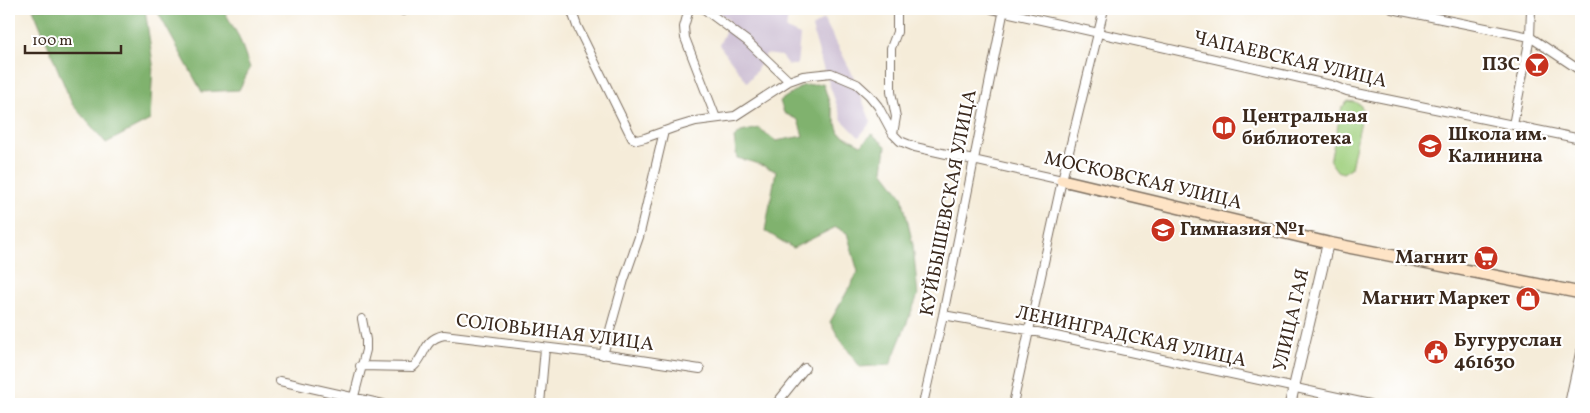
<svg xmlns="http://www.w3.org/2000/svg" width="1590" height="413" font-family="Vollkorn,serif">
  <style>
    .industrial { fill: #ccbed3 }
    .green { fill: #a0d07f; stroke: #6e7d4e }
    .forest { fill: #80b26e; stroke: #5e6e46 }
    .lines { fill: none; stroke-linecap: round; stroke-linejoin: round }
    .minor-casing { stroke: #7c6e5f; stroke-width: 10 }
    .tertiary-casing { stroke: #7c6e5f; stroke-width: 12 }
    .secondary-casing { stroke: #7c6e5f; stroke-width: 14 }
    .minor { stroke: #fff; stroke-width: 8 }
    .tertiary { stroke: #fff; stroke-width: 10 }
    .secondary { stroke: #fee4c6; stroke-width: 11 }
    .labels { text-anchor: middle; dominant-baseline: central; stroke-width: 4.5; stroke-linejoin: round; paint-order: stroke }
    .street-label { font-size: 19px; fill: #3b2a1e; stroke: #fff }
    .poi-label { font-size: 19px; font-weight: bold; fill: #3b2a1e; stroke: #fff; text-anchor: start }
  </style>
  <rect width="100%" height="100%" fill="#fff"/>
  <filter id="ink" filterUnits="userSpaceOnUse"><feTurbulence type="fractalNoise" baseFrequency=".02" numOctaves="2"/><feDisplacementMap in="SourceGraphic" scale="10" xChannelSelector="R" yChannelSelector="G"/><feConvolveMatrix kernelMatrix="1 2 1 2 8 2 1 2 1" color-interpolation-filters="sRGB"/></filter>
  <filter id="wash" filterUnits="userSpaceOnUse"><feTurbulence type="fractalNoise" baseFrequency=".0096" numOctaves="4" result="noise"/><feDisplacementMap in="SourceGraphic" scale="20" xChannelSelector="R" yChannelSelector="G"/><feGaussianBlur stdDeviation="1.12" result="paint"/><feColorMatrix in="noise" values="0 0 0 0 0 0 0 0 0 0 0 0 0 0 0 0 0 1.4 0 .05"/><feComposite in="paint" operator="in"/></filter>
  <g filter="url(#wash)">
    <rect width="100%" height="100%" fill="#f5ecd9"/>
    <path class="industrial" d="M714,9h75l-3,20 14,6 -3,30h-9l-7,-9 -15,-2 -11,19 -8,9 -28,-37 11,-24z
      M824,19l27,52 20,51 -12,15 -17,-17 -21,-59 -9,-34z"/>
    <path class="green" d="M1348,101l7,1 6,4 2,5 -12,57 -8,5 -6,-2 -7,-10 12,-54z"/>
    <path class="forest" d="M33,9h112l8,55 -3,56 -44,23 -34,-39z
      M156,9h67l16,28 11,31 -11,22 -37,2z
      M823,83l16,50 22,12 11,-11 14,12 -3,25 19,25 11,49 5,50 -28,70 -30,2 -20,-28 -10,-17 28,-50 -11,-39 -11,-6 -43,21 -28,-17 11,-60 -20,-8 -19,-5 -3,-20 7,-6 18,-4 17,13 27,-5 -5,-16 -14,-7 -4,-12 22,-15z"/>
  </g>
  <g filter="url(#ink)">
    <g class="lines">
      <defs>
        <path id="minor" d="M402,9l1,2 6,-2
          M571,9l6,17 55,112 5,2 8,-2 31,-11 20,-6 39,-5 54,-35 14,-5 28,-3 26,11 12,11 9,11 15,28 7,7 15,6 147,33
          M689,9l-5,18 1,11 31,80
          M704,9l43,32 42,40
          M992,9l339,76 16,6 234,48
          M1392,9l138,28 -17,88
          M1531,9l-1,28 51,34
          M893,134l3,-17 -5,-25v-44l6,-16v-23
          M943,315l85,15 342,74
          M603,355l21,-75 15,-43 25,-106
          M360,366l53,1c14,-12 9,-27 31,-32l164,20 92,14
          M280,381l103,23
          M352,404l14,-54v-10l-4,-21
          M540,404l5,-56
          M776,404l29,-36
          M923,404l20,-89 61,-306
          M1013,404l49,-224 42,-171"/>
        <path id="tertiary" d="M1290,404l38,-161
          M1570,404l11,-51"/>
        <path id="secondary" d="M1062,180l266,63 253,50"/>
      </defs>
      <use href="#minor" class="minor-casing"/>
      <use href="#tertiary" class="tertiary-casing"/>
      <use href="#secondary" class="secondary-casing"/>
      <use href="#minor" class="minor"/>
      <use href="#tertiary" class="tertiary"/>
      <use href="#secondary" class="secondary"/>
    </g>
  </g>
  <defs>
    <symbol id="bar-disc" viewBox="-11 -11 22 22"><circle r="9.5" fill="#c8321e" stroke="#fff"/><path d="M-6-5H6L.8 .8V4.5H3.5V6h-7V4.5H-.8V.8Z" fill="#fff"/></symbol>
    <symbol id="library-disc" viewBox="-11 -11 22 22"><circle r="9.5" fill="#c8321e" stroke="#fff"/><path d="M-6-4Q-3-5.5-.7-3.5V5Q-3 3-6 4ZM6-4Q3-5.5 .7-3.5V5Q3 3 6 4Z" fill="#fff"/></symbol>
    <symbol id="school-disc" viewBox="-11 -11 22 22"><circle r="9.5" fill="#c8321e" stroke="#fff"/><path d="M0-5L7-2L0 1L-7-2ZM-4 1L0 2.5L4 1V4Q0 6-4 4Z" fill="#fff"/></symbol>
    <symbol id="supermarket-disc" viewBox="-11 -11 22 22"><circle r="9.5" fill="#c8321e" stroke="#fff"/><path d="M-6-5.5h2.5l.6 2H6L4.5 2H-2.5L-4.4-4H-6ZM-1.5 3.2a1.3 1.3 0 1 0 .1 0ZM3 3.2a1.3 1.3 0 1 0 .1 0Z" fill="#fff"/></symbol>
    <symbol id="shop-disc" viewBox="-11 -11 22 22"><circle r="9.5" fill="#c8321e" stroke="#fff"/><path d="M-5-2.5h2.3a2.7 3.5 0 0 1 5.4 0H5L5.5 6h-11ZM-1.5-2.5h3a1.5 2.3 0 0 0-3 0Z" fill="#fff"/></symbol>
    <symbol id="civic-disc" viewBox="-11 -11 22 22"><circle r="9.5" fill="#c8321e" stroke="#fff"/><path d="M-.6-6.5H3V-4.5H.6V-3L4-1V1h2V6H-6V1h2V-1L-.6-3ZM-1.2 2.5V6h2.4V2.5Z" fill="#fff"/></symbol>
  </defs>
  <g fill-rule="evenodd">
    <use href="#bar-disc" x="1523" y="51" width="28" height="28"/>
    <use href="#library-disc" x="1210" y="114" width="28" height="28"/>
    <use href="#school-disc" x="1416" y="132" width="28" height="28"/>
    <use href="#school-disc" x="1149" y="216" width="28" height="28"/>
    <use href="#supermarket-disc" x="1472" y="244" width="28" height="28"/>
    <use href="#shop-disc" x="1514" y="285" width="28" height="28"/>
    <use href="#civic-disc" x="1422" y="338" width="28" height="28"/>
  </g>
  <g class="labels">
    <g class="street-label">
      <text transform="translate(1290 60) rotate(13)">ЧАПАЕВСКАЯ УЛИЦА</text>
      <text transform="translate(1143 181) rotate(13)">МОСКОВСКАЯ УЛИЦА</text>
      <text transform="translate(949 203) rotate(-79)">КУЙБЫШЕВСКАЯ УЛИЦА</text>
      <text transform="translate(1292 320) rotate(-77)">УЛИЦА ГАЯ</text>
      <text transform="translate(555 333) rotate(7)">СОЛОВЬИНАЯ УЛИЦА</text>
      <text transform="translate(1131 337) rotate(12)">ЛЕНИНГРАДСКАЯ УЛИЦА</text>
    </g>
    <g class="poi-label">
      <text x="1520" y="65" text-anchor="end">ПЗС</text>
      <text x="1242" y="117">Центральная<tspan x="1242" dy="22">библиотека</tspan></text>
      <text x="1448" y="135">Школа им.<tspan x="1448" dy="22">Калинина</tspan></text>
      <text x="1180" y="230">Гимназия №1</text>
      <text x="1468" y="258" text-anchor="end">Магнит</text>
      <text x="1510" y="299" text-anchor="end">Магнит Маркет</text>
      <text x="1454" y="341">Бугуруслан<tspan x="1454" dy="22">461630</tspan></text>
    </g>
  </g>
  <rect width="1590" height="413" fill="none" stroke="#fff" stroke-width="30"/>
  <path d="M25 45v8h96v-8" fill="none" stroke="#3b2a1e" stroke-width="2.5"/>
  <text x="32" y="45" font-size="15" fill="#3b2a1e" stroke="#ffffff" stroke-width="4" paint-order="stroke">100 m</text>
</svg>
